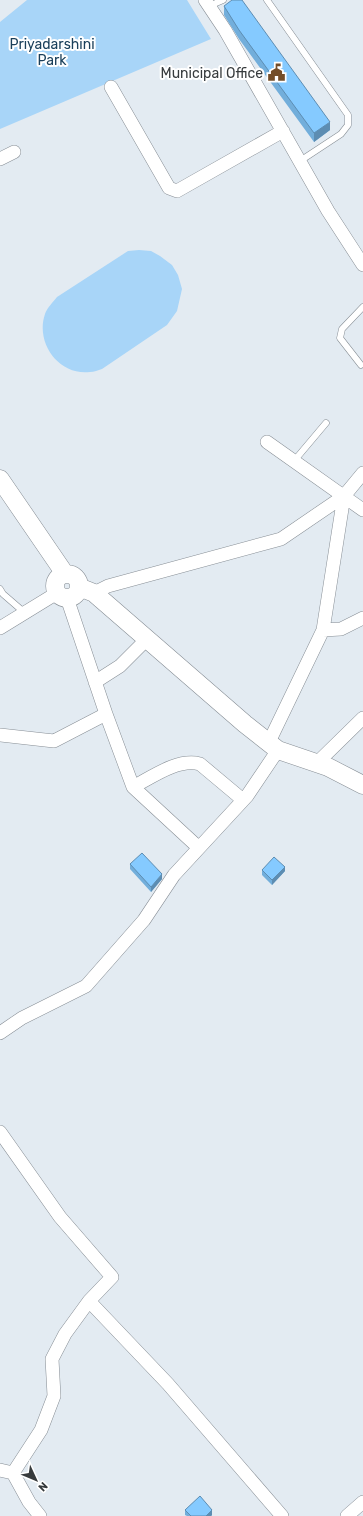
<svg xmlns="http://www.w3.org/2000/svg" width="363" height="1516" font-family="Rubik,sans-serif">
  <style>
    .green { fill: #a8d5f8 }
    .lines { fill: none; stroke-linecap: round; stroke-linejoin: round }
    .service-casing { stroke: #878e95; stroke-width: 7 }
    .minor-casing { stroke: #878e95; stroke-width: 14 }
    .secondary-casing { stroke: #878e95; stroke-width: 19 }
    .service { stroke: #fff; stroke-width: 6 }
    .minor { stroke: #fff; stroke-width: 13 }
    .secondary { stroke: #fff; stroke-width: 18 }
    .wall { fill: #72aedb }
    .shaded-wall { fill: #5d8db2 }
    .building { fill: #85caff; stroke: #5d8db2 }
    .labels { text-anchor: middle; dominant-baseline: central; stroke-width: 4; stroke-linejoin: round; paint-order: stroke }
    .park-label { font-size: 14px; fill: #1b405b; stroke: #fff }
    .poi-label { font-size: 14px; fill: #373b3d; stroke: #fff; text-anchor: end }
  </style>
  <rect width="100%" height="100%" fill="#e3ebf2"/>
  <path class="green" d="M27,0h160l24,39 -211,90v-107z
    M139,250l12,1 9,5 12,9 6,10 4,14 -5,22 -10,14 -65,44c-4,1 -8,3 -12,3 -31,4 -55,-29 -45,-58 2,-6 8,-12 12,-17l71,-46z"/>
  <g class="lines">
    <defs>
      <path id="service" d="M267,0l81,115v10l-7,9 -41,27
        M209,6l14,-6
        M361,365l-21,-27 2,-9 21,-22
        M294,461l32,-38
        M0,589l3,5 22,19"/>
      <path id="minor" d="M205,0l20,30 103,181 35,54
        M111,87l58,101 8,3 106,-60
        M0,159l14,-7
        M267,442l96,68
        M94,593l14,-7 173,-47 63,-43 19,-23
        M67,598l39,116
        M0,628l57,-35
        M323,630l18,-1 22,-11
        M95,682l25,-16 27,-27
        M0,735l54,6 52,-27 27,73 66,61
        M269,742l54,-112 21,-134
        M317,763l46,-45
        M133,787c19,-10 45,-29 67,-23l43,36
        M0,1033l22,-15 64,-32 58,-66 30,-45 73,-79 31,-46
        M0,1132l60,85 52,60 -23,24 79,83 114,132
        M0,1470l13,3 28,-43 13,-34 -2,-37 13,-25 24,-33
        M13,1473l16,29 11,14
        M347,1516l16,-14"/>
      <path id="secondary" d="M0,479l65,95
        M55 586a12 12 0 1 1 24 0a12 12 0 1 1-24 0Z
        M79,587l15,6 151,131 33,26 50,17 35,18"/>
    </defs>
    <use href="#service" class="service-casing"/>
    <use href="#minor" class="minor-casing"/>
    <use href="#secondary" class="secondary-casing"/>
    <use href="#service" class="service"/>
    <use href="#minor" class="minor"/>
    <use href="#secondary" class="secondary"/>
  </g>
  <path class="wall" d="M224,6l106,124 -16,12 -75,-103 -15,-24z
    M130,864l32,15 -11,13 -21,-23z
    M262,870l23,1 -13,14 -10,-10z
    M185,1510l27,5 -1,1h-24l-2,-1z"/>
  <path class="shaded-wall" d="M330,122v8l-16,12v-9z
    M285,867v4l-13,14v-5z
    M162,874v5l-11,13v-5z
    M212,1510v5l-1,1h-5z"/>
  <path class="building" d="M232,0h10l88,122 -16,11 -75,-103 -15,-24z
    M142,853l20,21 -11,13 -21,-23z
    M274,857l11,10 -13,13 -10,-10z
    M200,1496l12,14 -6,6h-15l-6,-6z"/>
  <defs>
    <symbol id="civic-bare" viewBox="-9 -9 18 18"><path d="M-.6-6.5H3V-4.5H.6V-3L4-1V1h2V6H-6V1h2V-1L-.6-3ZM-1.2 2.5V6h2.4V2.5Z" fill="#734d29" stroke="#fff" stroke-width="2.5" paint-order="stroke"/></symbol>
  </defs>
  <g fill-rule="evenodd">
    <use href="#civic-bare" x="264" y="60" width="25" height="25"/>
  </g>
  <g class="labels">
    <g class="park-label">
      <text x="52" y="44">Priyadarshini<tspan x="52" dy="16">Park</tspan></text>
    </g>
    <g class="poi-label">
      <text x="263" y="73">Municipal Office</text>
    </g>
  </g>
  <g transform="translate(36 1480) rotate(134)" stroke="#ffffff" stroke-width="3" paint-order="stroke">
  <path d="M0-3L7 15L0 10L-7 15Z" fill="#373b3d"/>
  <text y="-6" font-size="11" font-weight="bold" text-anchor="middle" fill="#373b3d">N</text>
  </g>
</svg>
